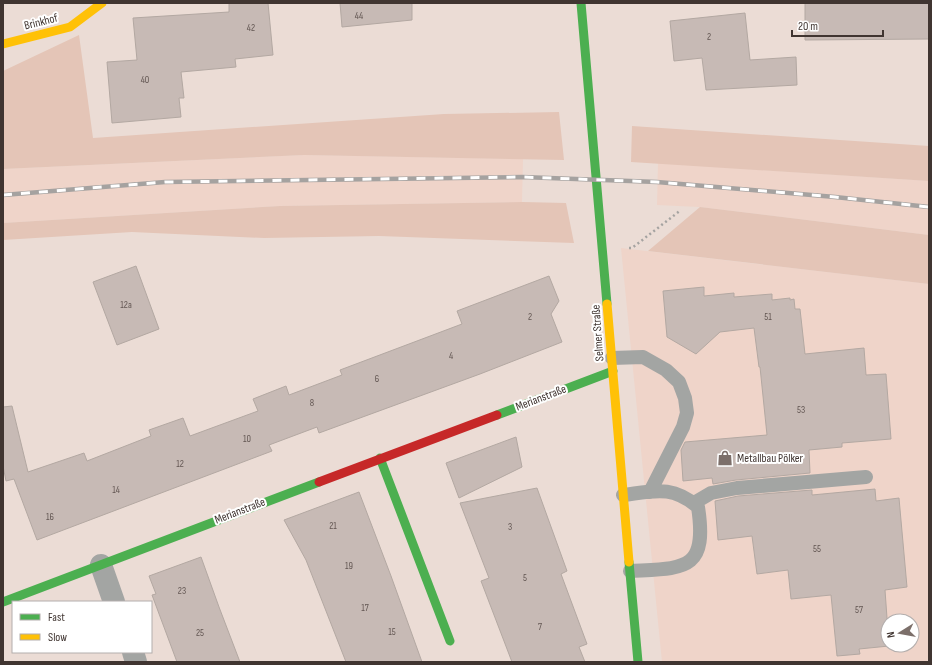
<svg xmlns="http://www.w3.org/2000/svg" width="932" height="665" font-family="'Sofia Sans Condensed',sans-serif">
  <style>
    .built { fill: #efd4c9; fill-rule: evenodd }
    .green { fill: #e4c5b7 }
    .building { fill: #c7bab5; stroke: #b3a8a2 }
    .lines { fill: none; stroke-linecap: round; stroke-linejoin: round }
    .path { stroke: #a5a3a1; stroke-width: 2.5; stroke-dasharray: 2 3; stroke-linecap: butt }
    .lane { stroke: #a3a5a3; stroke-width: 14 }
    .street { stroke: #a3a5a3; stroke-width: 22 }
    .fast { stroke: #4caf50; stroke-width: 9 }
    .slow { stroke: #ffc107; stroke-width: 9 }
    .jam { stroke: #c62828; stroke-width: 9 }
    .rail-casing { stroke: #a5a2a0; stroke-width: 4.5 }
    .rail { stroke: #fff; stroke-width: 3; stroke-dasharray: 9; stroke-linecap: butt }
    .labels { text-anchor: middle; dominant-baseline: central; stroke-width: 4; stroke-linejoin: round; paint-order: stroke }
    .number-label { font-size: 10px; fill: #625652 }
    .street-label { font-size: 12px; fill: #403531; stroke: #fff }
    .poi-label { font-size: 12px; fill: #403531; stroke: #fff; text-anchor: start }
  </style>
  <rect width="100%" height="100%" fill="#ebdcd5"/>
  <path class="built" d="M304,155l219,4 -1,43 -242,4 -277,17v-54z
    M658,163l271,18v54l-229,-28 -43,-2z
    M621,248l308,36v369l-2,9h-265zM888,621h24v24h-24z"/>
  <path class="green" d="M79,35l14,103 351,-24 115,-2 5,48 -260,-5 -301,14v-98z
    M632,126l297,20v35l-298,-19z
    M522,202l44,1 8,40 -195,-7 -115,2 -132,-6 -129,8v-17l277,-17z
    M700,207l229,28v49l-281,-33z"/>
  <path class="building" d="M229,3h39l5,52 -38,4 1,8 -55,5 3,26h-5l2,19 -69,6 -5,-61 30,-2 -4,-42 96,-6z
    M340,3h72v17l-70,7z
    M805,3h124v36l-124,1z
    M745,13l5,47 46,-3 1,28 -91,5 -4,-32 -28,3 -4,-40z
    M136,266l23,63 -42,16 -24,-63z
    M549,276l10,25 -8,13 11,28 -82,32 -161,59 -2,-6 -48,18 3,6 -235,89 -23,-61 -8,2 -3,-15v-59l9,-1 16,66 56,-19 3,8 64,-25 -2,-6 34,-12 7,18 68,-25 -5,-12 33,-13 3,9 53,-20 -2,-5 122,-46 -5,-13z
    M704,287v9l30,-3v4l38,-3v6l18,-2v2l4,-1 1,10h5l5,45 59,-6 2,27 20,-1 5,65 -49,4v4l-33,3 1,23 -74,7 -23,4 -1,-6 -29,3 -2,-31 4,-8 82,-7 -7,-68h-1l-5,-39 -34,4 -24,22 -29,-17 -4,-46z
    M516,437l6,30 -63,31 -13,-35z
    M537,488l30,83 -6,3 26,70 -8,3 6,15h-73l-31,-81 8,-3 -29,-75z
    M875,489l1,12 23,-3 8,89 -22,3 4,56 -30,3 1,5 -23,2 -6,-61 -40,4 -3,-29 -31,4 -5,-38 -34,4 -3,-39 23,-5 74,-6v5z
    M359,492l32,84 31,86h-76l-40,-102 -22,-40z
    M201,557l18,50 21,55h-63l-25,-67 4,-1 -7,-18z"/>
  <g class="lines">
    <path class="path" d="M629,248h3l49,-38"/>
    <path class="lane" d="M612,358l31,-1 23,13 13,12 6,16 2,15 -4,14 -33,65
      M623,495c32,-4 49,-10 75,12 10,65 -14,61 -68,64
      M694,503l17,-10 26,-5 129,-11"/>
    <path class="street" d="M101,565l13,37
      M133,652l3,10"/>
    <path class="fast" d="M581,3l26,301
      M497,415l116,-44
      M380,458l70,183
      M629,562l9,100
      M3,602l316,-120"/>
    <path class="slow" d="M3,44l67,-17 32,-24
      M607,304l22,258"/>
    <path class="jam" d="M319,482l178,-67"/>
    <defs>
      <path id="rail" d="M3,195l162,-13 357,-5 135,5 178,15 94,10"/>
    </defs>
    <use href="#rail" class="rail-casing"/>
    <use href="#rail" class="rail"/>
  </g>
  <defs>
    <symbol id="shop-bare" viewBox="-9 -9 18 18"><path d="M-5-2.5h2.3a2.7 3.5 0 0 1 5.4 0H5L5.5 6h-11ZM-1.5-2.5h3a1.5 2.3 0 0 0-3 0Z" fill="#7c6f6a" stroke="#fff" stroke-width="2.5" paint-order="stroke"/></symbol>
  </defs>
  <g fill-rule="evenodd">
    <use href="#shop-bare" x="714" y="447" width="22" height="22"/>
  </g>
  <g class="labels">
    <g class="number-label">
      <text x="359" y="16">44</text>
      <text x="251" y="28">42</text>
      <text x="709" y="37">2</text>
      <text x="145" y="80">40</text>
      <text x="126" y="305">12a</text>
      <text x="530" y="317">2</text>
      <text x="768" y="317">51</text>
      <text x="451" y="356">4</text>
      <text x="377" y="379">6</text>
      <text x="312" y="403">8</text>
      <text x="801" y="410">53</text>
      <text x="247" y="439">10</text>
      <text x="180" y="464">12</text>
      <text x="116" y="490">14</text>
      <text x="50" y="517">16</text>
      <text x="333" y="526">21</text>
      <text x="510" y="527">3</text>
      <text x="817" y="549">55</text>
      <text x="349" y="566">19</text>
      <text x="525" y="578">5</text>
      <text x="182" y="591">23</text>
      <text x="365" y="608">17</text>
      <text x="859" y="610">57</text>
      <text x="540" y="627">7</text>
      <text x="392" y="632">15</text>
      <text x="200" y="633">25</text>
    </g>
    <g class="street-label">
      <text transform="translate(41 22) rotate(-14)">Brinkhof</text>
      <text transform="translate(598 333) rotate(-94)">Selmer Straße</text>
      <text transform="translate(541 398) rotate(-21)">Merianstraße</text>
      <text transform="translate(240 511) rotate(-21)">Merianstraße</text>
    </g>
    <g class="poi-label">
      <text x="737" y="458">Metallbau Pölker</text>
    </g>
  </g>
  <rect width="932" height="665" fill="none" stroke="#403531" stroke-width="8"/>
  <rect x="12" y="601" width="140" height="52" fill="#ffffff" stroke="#b3aead"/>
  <rect x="20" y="614" width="20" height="6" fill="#4caf50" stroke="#b3aead"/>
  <text x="48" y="621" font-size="12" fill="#403531">Fast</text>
  <rect x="20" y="634" width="20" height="6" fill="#ffc107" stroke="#b3aead"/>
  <text x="48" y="641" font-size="12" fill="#403531">Slow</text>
  <g transform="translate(900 633) rotate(259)"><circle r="19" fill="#ffffff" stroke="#b3aead"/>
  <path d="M0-3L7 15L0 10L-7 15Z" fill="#7c6f6a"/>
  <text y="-6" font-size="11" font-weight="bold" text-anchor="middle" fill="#403531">N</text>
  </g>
  <path d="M792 30v6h91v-6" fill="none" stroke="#403531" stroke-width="2"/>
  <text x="798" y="30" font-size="12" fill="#403531" stroke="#ffffff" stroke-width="3" paint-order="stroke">20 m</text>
</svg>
